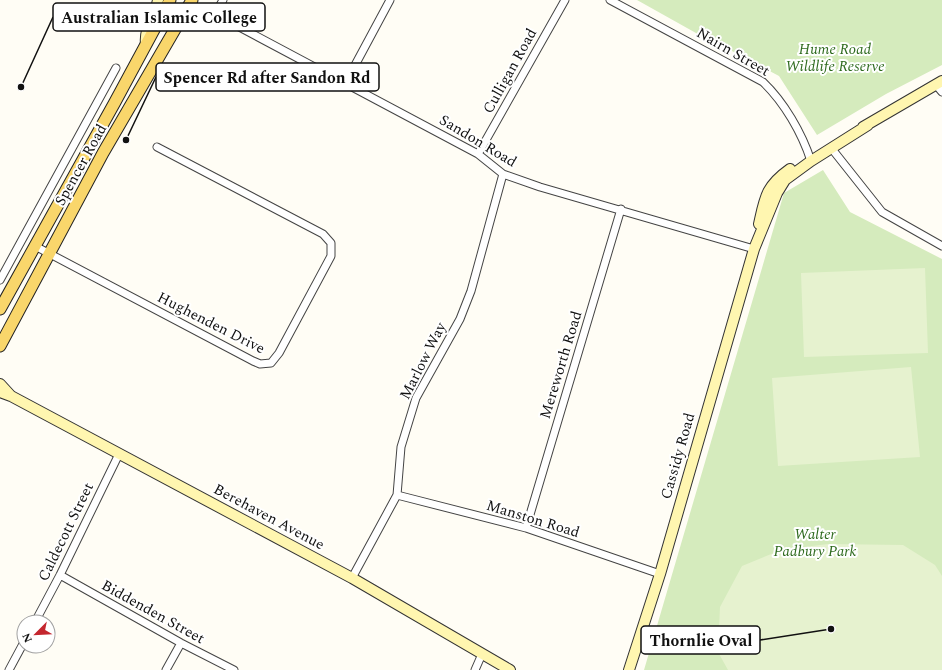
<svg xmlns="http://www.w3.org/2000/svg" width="942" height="670" font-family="Spectral,serif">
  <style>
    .green { fill: #d5ebbd }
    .pitch { fill: #e6f2cf }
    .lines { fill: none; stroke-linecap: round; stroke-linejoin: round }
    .street-casing { stroke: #444; stroke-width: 9 }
    .secondary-casing { stroke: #333; stroke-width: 12 }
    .primary-casing { stroke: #222; stroke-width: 13 }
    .street { stroke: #fff; stroke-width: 7 }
    .secondary { stroke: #fff6b0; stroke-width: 10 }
    .primary { stroke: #f9d66b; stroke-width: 11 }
    .labels { text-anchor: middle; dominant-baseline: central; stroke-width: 4; stroke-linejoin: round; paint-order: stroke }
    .park-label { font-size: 15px; font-style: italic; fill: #2f6b1f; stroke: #fff }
    .street-label { font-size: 15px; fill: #111; stroke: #fff }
    .leader { fill: none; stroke: #111; stroke-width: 1.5 }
    .callout-dot { fill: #111; stroke: #fff; stroke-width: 1.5 }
    .callout { fill: #fff; stroke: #111; stroke-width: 1.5 }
    .callout-label { font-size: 16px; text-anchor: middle; font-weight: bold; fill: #111 }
  </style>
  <rect width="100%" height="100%" fill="#fffdf5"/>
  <path class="green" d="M637,0h305v65l-56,29 -69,41 -38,-59 -64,-34h-3z
    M823,170l27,42 92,47v411h-298l140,-477z"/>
  <path class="pitch" d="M925,268l3,85 -124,4 -3,-84z
    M911,367l9,90 -142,9 -6,-88z
    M828,544l75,1 32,20 7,11v94h-214l-10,-18 2,-45 22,-41 39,-16z"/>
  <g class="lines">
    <defs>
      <path id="street" d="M223,0l-4,7 9,14 250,133 25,20 37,13 214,62
        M610,0l153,82c21,20 39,51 48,79
        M346,82l44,-82
        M937,86l5,6
        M832,149l50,63 60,34
        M478,154l87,-154
        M35,246l218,115 7,3 11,-1 8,-10 52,-97v-13l-8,-9 -166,-87
        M0,280l116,-212
        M397,495l129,33 134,46
        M526,528l95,-319
        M60,575l121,68 53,27
        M352,578l45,-83 4,-48 15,-49 44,-79 11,-28 32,-117
        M35,622l25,-47 59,-121
        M9,670l15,-28
        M166,670l15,-27
        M475,670l7,-16"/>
      <path id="secondary" d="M146,44c-2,-17 9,-27 12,-44
        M863,127l79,-46
        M759,224c6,-27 7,-38 31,-55
        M0,384l11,12
        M0,392l11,4 341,182 158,92
        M629,670l31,-96 94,-325 23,-56 8,-13 26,-19 57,-36"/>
      <path id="primary" d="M0,309l115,-207 55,-102
        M0,346l103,-193 89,-153"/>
    </defs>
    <use href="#street" class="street-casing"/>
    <use href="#secondary" class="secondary-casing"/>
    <use href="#primary" class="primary-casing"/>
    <use href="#street" class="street"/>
    <use href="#secondary" class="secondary"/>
    <use href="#primary" class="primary"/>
  </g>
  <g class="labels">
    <g class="park-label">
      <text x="835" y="49">Hume Road<tspan x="835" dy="17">Wildlife Reserve</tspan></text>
      <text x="815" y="534">Walter<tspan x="815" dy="17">Padbury Park</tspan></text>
    </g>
    <g class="street-label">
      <text transform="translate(733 52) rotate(30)">Nairn Street</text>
      <text transform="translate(510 71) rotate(-61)">Culligan Road</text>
      <text transform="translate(478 141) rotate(31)">Sandon Road</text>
      <text transform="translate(81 165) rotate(-61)">Spencer Road</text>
      <text transform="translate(211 323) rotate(27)">Hughenden Drive</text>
      <text transform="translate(423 361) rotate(-63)">Marlow Way</text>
      <text transform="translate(561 365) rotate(-73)">Mereworth Road</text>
      <text transform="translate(678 456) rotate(-74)">Cassidy Road</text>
      <text transform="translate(269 517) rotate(28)">Berehaven Avenue</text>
      <text transform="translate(533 519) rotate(17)">Manston Road</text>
      <text transform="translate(66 532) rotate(-64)">Caldecott Street</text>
      <text transform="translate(153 612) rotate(29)">Biddenden Street</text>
    </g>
  </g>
  <path class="leader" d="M21 87L53 17M126 140L156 77M831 629L760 640"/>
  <g class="callout-dot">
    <circle cx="21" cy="87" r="4"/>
    <circle cx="126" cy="140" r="4"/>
    <circle cx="831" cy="629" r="4"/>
  </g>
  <g class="callout">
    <rect x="53" y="3" width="212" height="28" rx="4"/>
    <rect x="156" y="63" width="223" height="28" rx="4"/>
    <rect x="641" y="626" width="119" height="28" rx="4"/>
  </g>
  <g class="callout-label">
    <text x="159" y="23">Australian Islamic College</text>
    <text x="267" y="83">Spencer Rd after Sandon Rd</text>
    <text x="701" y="646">Thornlie Oval</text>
  </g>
  <g transform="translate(36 634) rotate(246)"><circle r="19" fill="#ffffff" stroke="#a0a0a0"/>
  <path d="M0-3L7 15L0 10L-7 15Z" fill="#c4262e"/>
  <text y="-6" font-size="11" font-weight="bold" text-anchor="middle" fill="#111111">N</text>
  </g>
</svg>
